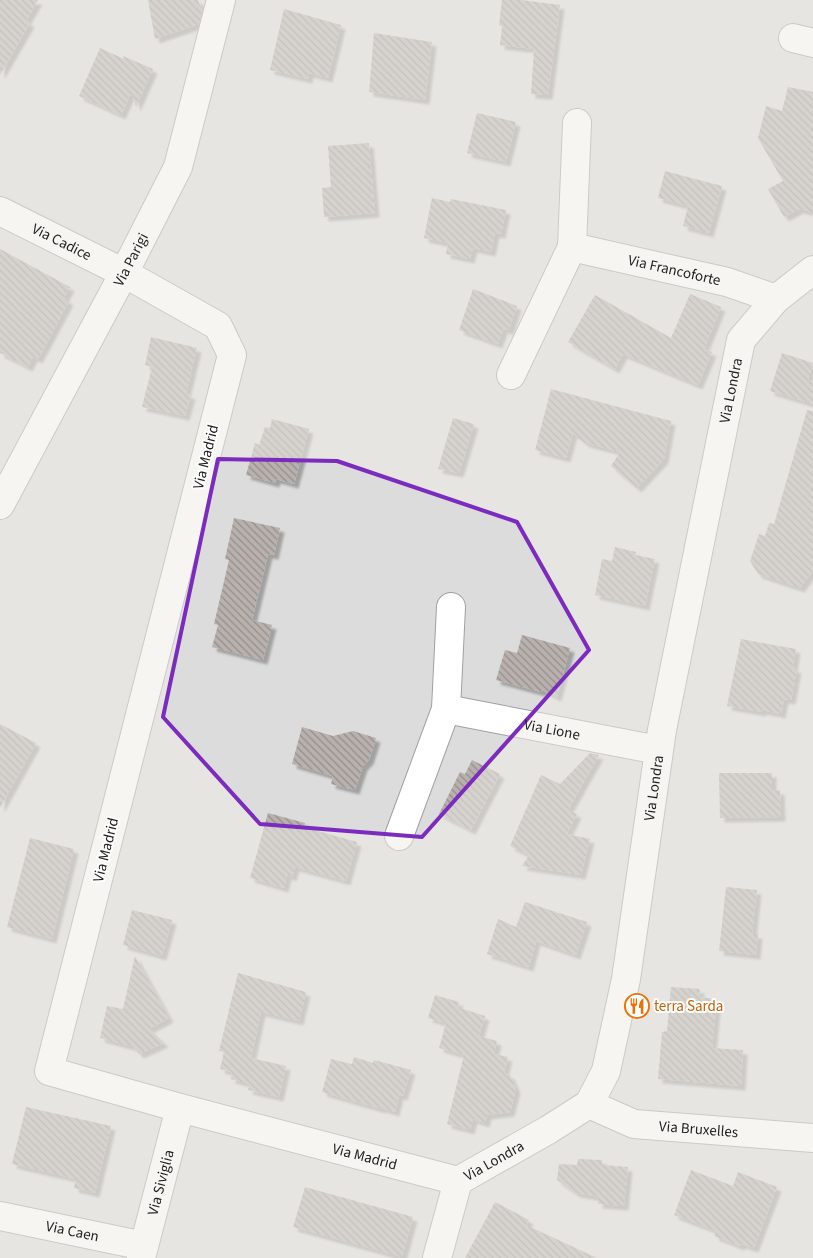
<svg xmlns="http://www.w3.org/2000/svg" width="813" height="1258" font-family="'Source Sans 3',sans-serif">
  <style>
    .residential { fill: #dddcdc }
    .building { fill: url(#building-back-hatch); filter: url(#shadow) }
    .lines { fill: none; stroke-linecap: round; stroke-linejoin: round }
    .minor-casing { stroke: #a0a0a0; stroke-width: 30 }
    .minor { stroke: #fff; stroke-width: 28 }
    .marked { fill: none; stroke: #7b2cbf; stroke-width: 4; stroke-linejoin: round }
    .labels { text-anchor: middle; dominant-baseline: central; stroke-width: 4; stroke-linejoin: round; paint-order: stroke }
    .street-label { font-size: 15px; fill: #1f1f1f; stroke: #fff }
    .food-label { font-size: 15px; fill: #c56008; stroke: #fff; text-anchor: start }
  </style>
  <defs>
    <pattern id="building-back-hatch" width="6" height="6" patternUnits="userSpaceOnUse" patternTransform="scale(1.25)"><rect width="6" height="6" fill="#b8b1ad"/><path d="M-1 5l2 2M0 0l6 6M5-1l2 2" fill="none" stroke="#958f8c"/></pattern>
    <filter id="shadow"><feDropShadow dx="4.5" dy="4.5" stdDeviation="1" flood-color="#0004"/></filter>
  </defs>
  <rect width="100%" height="100%" fill="#efece7"/>
  <path class="residential" d="M0,0h813v1258h-813z"/>
  <path class="building" d="M0,0h38l-12,21 4,2 -30,52z
    M148,0h50l4,11 -3,13 -44,15z
    M502,0h19l39,5 -12,90 -17,-1 3,-45 -34,-4 2,-19 -3,-1z
    M284,9l57,16 -13,53 -19,-5 -1,6 -38,-9z
    M374,33l58,9 -7,58 -56,-8z
    M100,48l24,11 -1,-3 30,13 -17,38 -3,-11 -3,-1 -9,20 -42,-19z
    M788,87l25,5v120l-14,-3 -15,8 -16,-28 15,-8 -25,-43 8,-32 16,5z
    M477,113l39,9 -10,40 -39,-9z
    M369,143l6,70 -51,4 -2,-29 9,-1 -3,-41z
    M665,171l57,15 -13,47 -26,-7 5,-20 -30,-8z
    M432,198l18,4 1,-3 55,11 -5,24 -6,-1 -4,19 -18,-4 -3,11 -24,-5 2,-11 -24,-5z
    M0,249l70,38 -6,11 5,3 -31,58 -5,-2 -5,10 -28,-14z
    M473,289l44,17 -8,24 -6,-1 -5,15 -39,-14z
    M690,294l31,13 -17,42 8,3 -14,33 -75,-31 -8,15 -47,-27 27,-47 76,43z
    M151,337l46,11 -11,46 5,1 -6,21 -43,-9 10,-40 -7,-2z
    M782,353l31,10 -5,17 5,2v22l-43,-13z
    M551,389l120,32 -7,38 -27,29 -26,-22 9,-14 -35,-9 -12,-10 -7,25 -31,-8z
    M807,410l6,1v159l-13,18 -42,-14 -8,-13 9,-27 6,2 4,-13 5,1z
    M453,418l21,6 -15,49 -21,-4z
    M272,419l37,10 -15,55 -18,-5 -1,4 -29,-8 9,-32 4,2 6,-18 5,1z
    M234,518l46,10 -6,27 -6,-1 -16,66 20,5 -9,35 -51,-13 6,-22 -4,-1 15,-64 -4,-1z
    M615,547l21,5 -1,3 20,4 -10,47 -50,-11 7,-36 10,2z
    M522,635l48,13 -13,49 -15,-7 -1,2 -45,-12 9,-30 12,3z
    M741,639l55,10 -3,19 4,1 -6,31 -7,-1 -3,15 -19,-4v2l-35,-6z
    M0,724l36,19 -36,65z
    M302,727l31,9 20,-5 23,7 -7,22 -6,6 -8,24 -24,-6 2,-8 -41,-12z
    M590,753l9,2 -31,55 9,4 -10,20 23,5 -9,36 -59,-9 7,-11 -19,-9 31,-71 19,9z
    M472,760l28,14 -29,56 -32,-16 21,-42 5,2z
    M719,773h53v18l8,-1 1,27 -61,1z
    M268,813l37,10 -1,4 53,15 -11,39 -51,-14 -3,10 -5,-2 -3,13 -34,-10z
    M30,838l44,11 -22,90 -45,-12z
    M726,887l31,3 -5,44h6l-2,21 -37,-4z
    M525,902l62,20 -11,33 -40,-14 -7,26 -42,-13 11,-35 18,8z
    M132,910l40,10 -10,36 -39,-11z
    M135,956l34,62 -20,11 15,14 -25,11 -5,-7 -34,-9 7,-32 16,3z
    M238,973l68,19 -7,29 -38,-9 -10,46 35,8 -7,31 -31,-7 2,-6 -19,-5 1,-7 -12,-3 4,-17 -5,-1z
    M671,987l29,2 -1,8 18,2 -5,49 31,2 -2,36 -83,-7 4,-47 5,-1z
    M435,995l24,7 -2,5 28,9 -6,20 18,5 -3,13 14,3 -4,16 6,2 6,14 -6,23 -23,3 -2,8 -12,-4 -3,11 -23,-6 17,-69 -25,-7 7,-25 -18,-5z
    M354,1057l19,6 1,-3 37,10 -8,26 -4,-1 -4,17 -14,-4v1l-59,-17 9,-33 21,5z
    M26,1107l85,19 -16,67 -21,-5 2,-9 -64,-15z
    M578,1159l24,1v5l26,2 -4,39 -26,-2 1,-7 -23,-4 -19,-13 2,-16 18,1z
    M691,1170l42,16 5,-14 39,15 -23,61 -13,-4 -1,2 -26,-10 2,-5 -42,-16z
    M305,1187l108,30 -11,40 -109,-30z
    M495,1202l34,18 -3,5 71,33h-132z"/>
  <g class="lines">
    <defs>
      <g id="minor">
        <path d="M793,38l20,5"/>
        <path id="s1" d="M0,211l124,62 94,53 14,29 -183,716 131,37 278,73"/>
        <path id="s2" d="M572,247l155,35 49,17"/>
        <path d="M511,375l61,-128 5,-124"/>
        <path id="s3" d="M0,505l124,-232 54,-106 43,-167"/>
        <path id="s4" d="M446,709l212,41"/>
        <path d="M399,836l47,-127 5,-102"/>
        <path id="s5" d="M589,1104l45,20 179,14"/>
        <path id="s6" d="M0,1216l144,30"/>
        <path id="s7" d="M141,1258l39,-150"/>
        <path id="s8" d="M437,1258l21,-77 90,-51 41,-26 17,-33 20,-92 36,-249 79,-390 35,-41 37,-29"/>
      </g>
    </defs>
    <use href="#minor" class="minor-casing"/>
    <use href="#minor" class="minor"/>
  </g>
  <path d="M0 0H813V1258H0ZM218,459l119,2 180,61 72,128 -167,187 -162,-13 -97,-107z" fill="#efece7" fill-opacity=".55" fill-rule="evenodd"/>
  <path class="marked" d="M218,459l119,2 180,61 72,128 -167,187 -162,-13 -97,-107z"/>
  <defs>
    <symbol id="restaurant-ring" viewBox="-11 -11 22 22"><circle r="9.5" fill="#fff" stroke="#e8710a" stroke-width="1.5"/><path d="M-5-6h1v4h1v-4h1v4h1v-4h1v5L-1.5 .5V6h-2V.5L-5-1ZM5-6V6H3V1.5H1.5Q1.5-4 5-6Z" fill="#e8710a"/></symbol>
  </defs>
  <g fill-rule="evenodd">
    <use href="#restaurant-ring" x="623" y="992" width="28" height="28"/>
  </g>
  <g class="labels">
    <g class="street-label">
      <text stroke="none"><textPath href="#s1" startOffset="69">Via Cadice</textPath></text>
      <text stroke="none"><textPath href="#s3" startOffset="278">Via Parigi</textPath></text>
      <text stroke="none"><textPath href="#s2" startOffset="105">Via Francoforte</textPath></text>
      <text stroke="none"><textPath href="#s8" startOffset="961">Via Londra</textPath></text>
      <text transform="translate(206 457) rotate(-76)">Via Madrid</text>
      <text stroke="none"><textPath href="#s4" startOffset="108">Via Lione</textPath></text>
      <text stroke="none"><textPath href="#s8" startOffset="556">Via Londra</textPath></text>
      <text transform="translate(106 850) rotate(-76)">Via Madrid</text>
      <text stroke="none"><textPath href="#s5" startOffset="114">Via Bruxelles</textPath></text>
      <text stroke="none"><textPath href="#s1" startOffset="1345">Via Madrid</textPath></text>
      <text stroke="none"><textPath href="#s8" startOffset="121">Via Londra</textPath></text>
      <text stroke="none"><textPath href="#s7" startOffset="78">Via Siviglia</textPath></text>
      <text stroke="none"><textPath href="#s6" startOffset="74">Via Caen</textPath></text>
    </g>
    <g class="food-label">
      <text x="654" y="1006">terra Sarda</text>
    </g>
  </g>
</svg>
